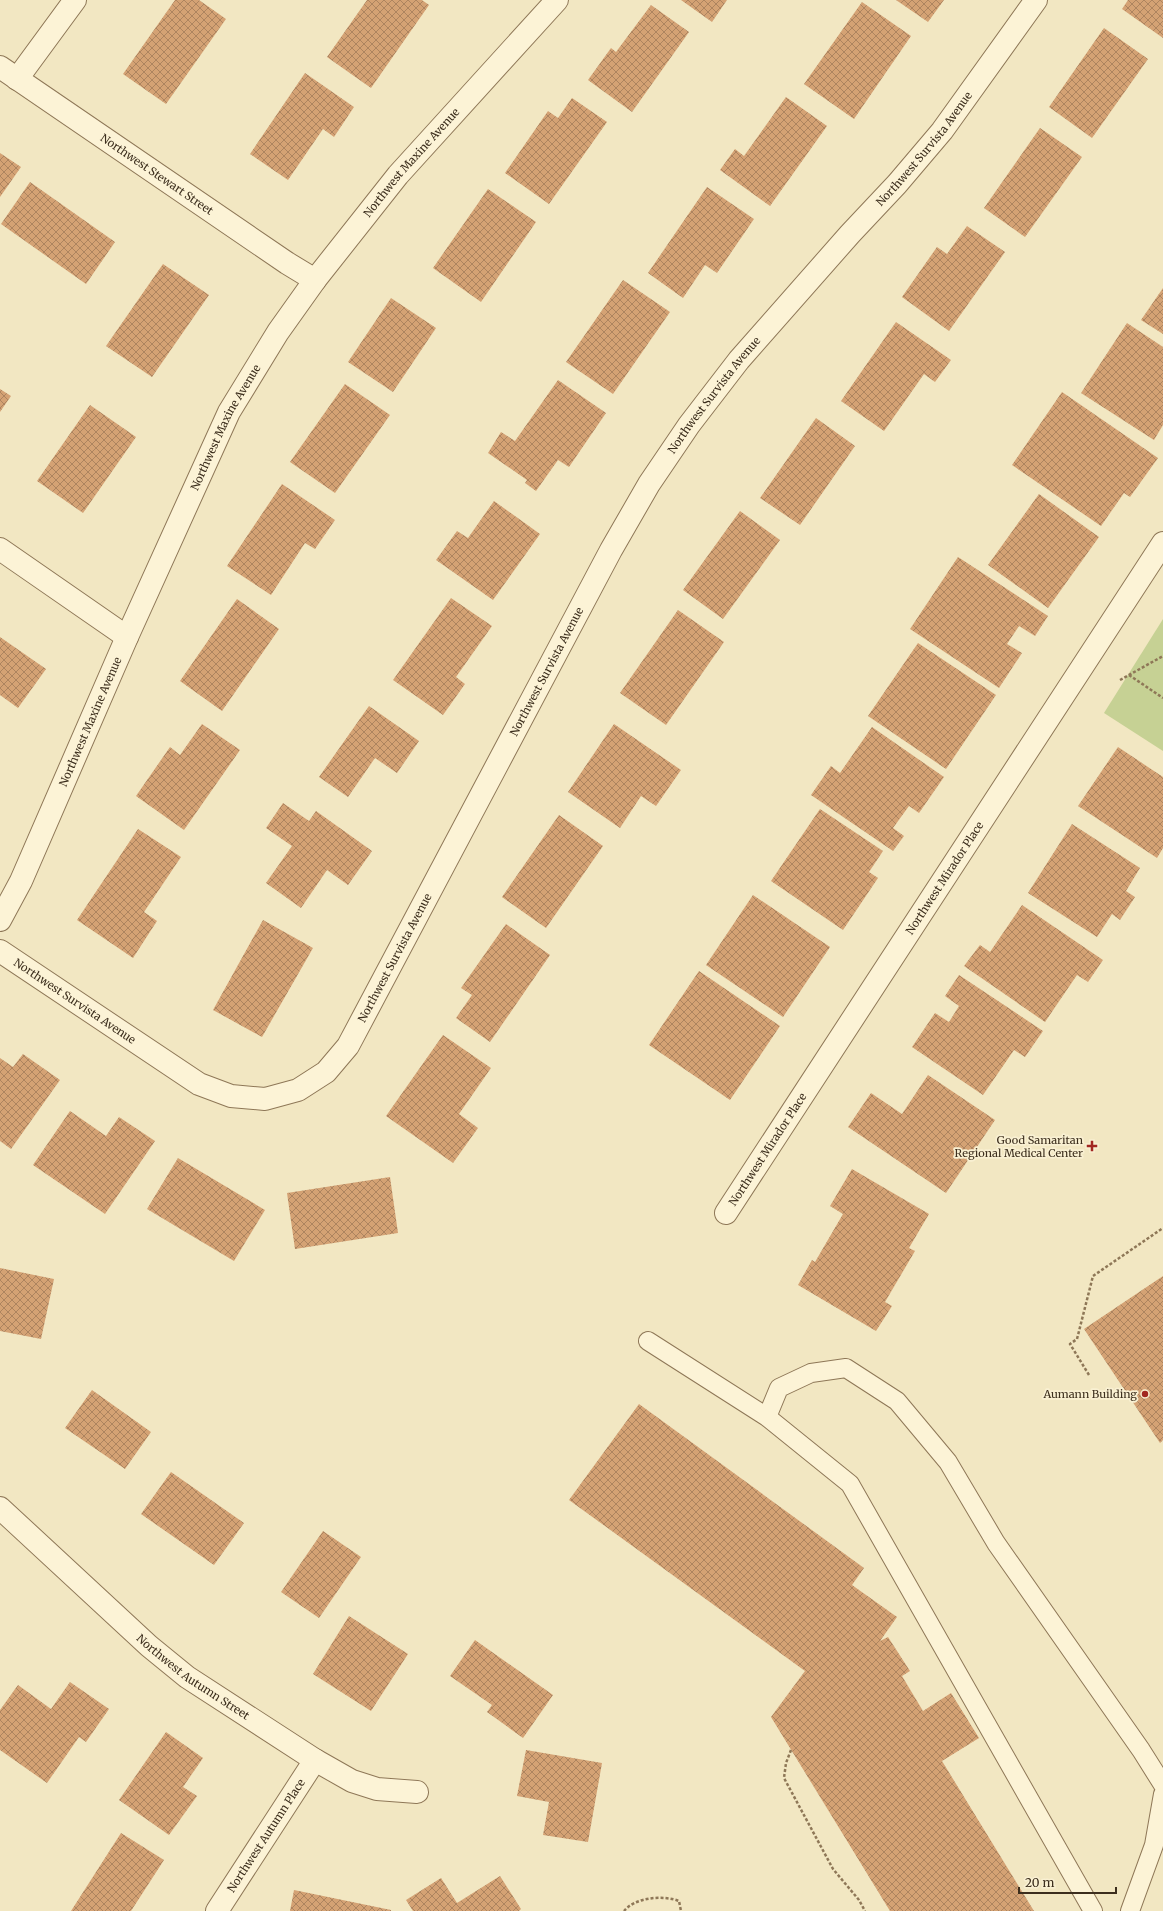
<svg xmlns="http://www.w3.org/2000/svg" width="1163" height="1911" font-family="Merriweather,serif">
  <style>
    .park { fill: #c6d194 }
    .building { fill: url(#building-cross-hatch) }
    .lines { fill: none; stroke-linecap: round; stroke-linejoin: round }
    .service-casing { stroke: #8e7757; stroke-width: 20 }
    .minor-casing { stroke: #8e7757; stroke-width: 24 }
    .path { stroke: #8e7757; stroke-width: 2.5; stroke-dasharray: 3 2; stroke-linecap: butt }
    .service { stroke: #fcf3d6; stroke-width: 18 }
    .minor { stroke: #fcf3d6; stroke-width: 22 }
    .poi-dot { fill: #a22821; stroke: #f9f0d2; stroke-width: 1.5 }
    .labels { text-anchor: middle; dominant-baseline: central; stroke-width: 3.5; stroke-linejoin: round; paint-order: stroke }
    .street-label { font-size: 11px; fill: #3c2e1d; stroke: #f9f0d2 }
    .poi-label { font-size: 11px; fill: #3c2e1d; stroke: #f9f0d2; text-anchor: end }
  </style>
  <defs>
    <pattern id="building-cross-hatch" width="8" height="8" patternUnits="userSpaceOnUse"><rect width="8" height="8" fill="#d4a274"/><path d="M0 0l8 8M0 8l8-8" fill="none" stroke="#ad845f"/></pattern>
  </defs>
  <rect width="100%" height="100%" fill="#f2e7c2"/>
  <path class="park" d="M1163,619v132l-59,-38z"/>
  <path class="building" d="M175,0h24l27,19 -60,85 -43,-30z
    M367,0h55l7,5 -58,83 -44,-31z
    M681,0h46l-15,22z
    M896,0h48l-16,22z
    M1128,0h35v38l-41,-29z
    M862,2l49,34 -57,83 -50,-35z
    M651,5l38,27 -57,80 -44,-32 23,-32 5,4z
    M1104,28l44,31 -56,79 -43,-31z
    M305,73l49,34 -20,30 -11,-8 -35,51 -38,-26z
    M786,97l41,29 -57,80 -50,-36 15,-21 9,7z
    M572,98l35,24 -58,82 -44,-31 43,-62 10,7z
    M1040,128l42,29 -57,80 -41,-29z
    M0,153l21,14 -21,30z
    M30,182l85,60 -29,42 -85,-60z
    M707,187l47,32 -37,54 -12,-8 -22,33 -35,-25z
    M488,189l48,33 -55,80 -48,-34z
    M967,226l38,26 -56,79 -47,-34 35,-50 10,7z
    M163,264l46,31 -57,82 -46,-31z
    M623,280l47,32 -57,82 -47,-32z
    M1163,288v46l-22,-14z
    M391,298l45,30 -43,64 -45,-30z
    M896,322l55,38 -16,22 -11,-8 -40,57 -43,-30z
    M1127,323l36,24v78l-9,15 -73,-47z
    M558,380l48,33 -37,54 -11,-7 -22,31 -11,-8 2,-3 -39,-27 13,-21 14,9z
    M345,384l45,31 -55,78 -45,-31z
    M0,389l11,7 -11,16z
    M1062,392l96,66 -28,39 -6,-4 -23,33 -89,-61z
    M90,405l46,32 -53,76 -46,-32z
    M816,418l39,28 -55,79 -40,-27z
    M282,484l53,36 -20,29 -10,-6 -34,52 -44,-29z
    M1039,494l60,43 -51,71 -60,-43z
    M494,501l46,33 -47,66 -57,-40 21,-29 11,7z
    M740,511l40,29 -57,79 -40,-29z
    M958,557l90,59 -13,20 -16,-10 -12,18 15,9 -23,35 -89,-59z
    M451,598l41,28 -36,51 9,7 -22,31 -50,-35z
    M237,599l42,30 -57,82 -42,-30z
    M678,610l46,32 -58,83 -46,-32z
    M0,637l46,32 -28,39 -18,-13z
    M918,643l78,52 -50,74 -78,-53z
    M369,706l50,35 -22,32 -22,-15 -27,39 -29,-20z
    M202,724l38,26 -56,80 -48,-34 34,-49 10,8z
    M614,724l67,46 -25,36 -15,-10 -21,32 -52,-36z
    M872,727l72,50 -25,36 -10,-7 -16,22 11,8 -11,15 -82,-56 20,-29 9,7z
    M1118,747l45,30v71l-6,10 -79,-52z
    M283,803l26,18 7,-10 56,40 -24,34 -21,-15 -26,38 -35,-25 26,-37 -26,-18z
    M820,809l63,42 -14,21 9,6 -35,52 -72,-49z
    M559,815l44,31 -57,82 -44,-31z
    M1072,824l68,44 -14,23 9,6 -15,23 -8,-6 -15,23 -69,-44z
    M138,829l43,28 -37,55 13,9 -24,37 -56,-38z
    M753,895l77,52 -47,70 -77,-52z
    M1022,905l81,55 -15,22 -11,-7 -32,47 -81,-56 16,-21 10,7z
    M263,920l50,28 -51,89 -49,-27z
    M506,924l44,31 -60,87 -34,-24 16,-23 -11,-7z
    M699,971l81,55 -50,74 -81,-55z
    M959,975l84,56 -18,26 -11,-7 -31,45 -71,-48 23,-34 14,9 10,-16 -14,-10z
    M443,1035l48,33 -32,46 19,14 -25,35 -67,-47z
    M23,1054l37,26 -49,69 -11,-8v-83l13,9z
    M928,1075l67,45 -49,73 -98,-66 23,-34 31,21z
    M70,1111l36,25 13,-19 36,24 -50,73 -72,-49z
    M178,1158l87,52 -31,51 -87,-52z
    M852,1169l77,45 -20,34 6,3 -30,51 7,4 -16,25 -78,-46 14,-25 3,2 28,-48 -13,-8z
    M390,1177l8,56 -103,16 -8,-56z
    M0,1268l54,11 -13,60 -41,-8z
    M1163,1276v164l-3,3 -76,-114z
    M92,1390l59,42 -26,37 -60,-41z
    M639,1404l225,164 -12,17 45,32 -17,24 8,-4 22,34 -8,5 21,35 28,-18 28,45 -37,23 92,150h-144l-119,-194 34,-46 -236,-171z
    M171,1472l73,51 -30,42 -73,-51z
    M323,1531l38,26 -42,61 -38,-26z
    M349,1616l59,38 -37,57 -58,-37z
    M475,1640l78,55 -30,43 -36,-26 5,-7 -42,-29z
    M70,1682l39,27 -23,33 -7,-5 -32,46 -47,-33v-40l18,-25 33,24z
    M166,1732l37,26 -20,29 14,9 -28,39 -50,-35z
    M526,1750l76,13 -14,79 -45,-7 6,-33 -32,-6z
    M121,1833l43,27 -33,51h-60z
    M500,1876l21,33 -2,2h-106l-7,-11 35,-22 16,25z
    M294,1890l97,20v1h-101z"/>
  <g class="lines">
    <defs>
      <path id="service" d="M648,1341l119,76 83,67 243,427
        M767,1417l12,-29 32,-15 35,-5 51,33 51,61 48,81 145,207 22,35
        M1130,1911l24,-66 9,-51"/>
      <g id="minor">
        <path id="s1" d="M0,67l287,196 28,17"/>
        <path d="M17,79l58,-79"/>
        <path d="M0,549l127,88"/>
        <path id="s2" d="M0,920l21,-39 106,-244 102,-225 49,-80 37,-52 83,-105 159,-175"/>
        <path id="s3" d="M0,951l199,133 32,12 34,3 33,-9 28,-18 22,-26 263,-496 38,-66 40,-59 50,-65 111,-126 47,-50 45,-53 94,-131"/>
        <path id="s4" d="M726,1213l437,-670"/>
        <path id="s5" d="M0,1508l149,138 38,31 128,83 37,21 25,8 40,3"/>
        <path id="s6" d="M217,1911l98,-151"/>
      </g>
    </defs>
    <use href="#service" class="service-casing"/>
    <use href="#minor" class="minor-casing"/>
    <path class="path" d="M1129,675l34,23
      M1120,680l43,-24
      M1089,1375l-19,-31 7,-5 16,-63 70,-48
      M791,1750l-5,13 -2,15 49,91 26,31 6,11
      M624,1911c11,-14 40,-16 55,-10l2,10"/>
    <use href="#service" class="service"/>
    <use href="#minor" class="minor"/>
  </g>
  <g class="poi-dot">
    <path d="M1090 1140h4v4h4v4h-4v4h-4v-4h-4v-4h4z"/>
    <circle cx="1145" cy="1394" r="4"/>
  </g>
  <g class="labels">
    <g class="street-label">
      <text stroke="none"><textPath href="#s3" startOffset="1481">Northwest Survista Avenue</textPath></text>
      <text stroke="none"><textPath href="#s2" startOffset="867">Northwest Maxine Avenue</textPath></text>
      <text stroke="none"><textPath href="#s1" startOffset="190">Northwest Stewart Street</textPath></text>
      <text stroke="none"><textPath href="#s3" startOffset="1157">Northwest Survista Avenue</textPath></text>
      <text stroke="none"><textPath href="#s2" startOffset="542">Northwest Maxine Avenue</textPath></text>
      <text stroke="none"><textPath href="#s3" startOffset="833">Northwest Survista Avenue</textPath></text>
      <text stroke="none"><textPath href="#s2" startOffset="218">Northwest Maxine Avenue</textPath></text>
      <text stroke="none"><textPath href="#s4" startOffset="400">Northwest Mirador Place</textPath></text>
      <text stroke="none"><textPath href="#s3" startOffset="509">Northwest Survista Avenue</textPath></text>
      <text stroke="none"><textPath href="#s3" startOffset="90">Northwest Survista Avenue</textPath></text>
      <text stroke="none"><textPath href="#s4" startOffset="76">Northwest Mirador Place</textPath></text>
      <text stroke="none"><textPath href="#s5" startOffset="257">Northwest Autumn Street</textPath></text>
      <text stroke="none"><textPath href="#s6" startOffset="90">Northwest Autumn Place</textPath></text>
    </g>
    <g class="poi-label">
      <text x="1083" y="1140">Good Samaritan<tspan x="1083" dy="13">Regional Medical Center</tspan></text>
      <text x="1137" y="1394">Aumann Building</text>
    </g>
  </g>
  <path d="M1019 1887v6h97v-6" fill="none" stroke="#3c2e1d" stroke-width="2"/>
  <text x="1025" y="1887" font-size="12" fill="#3c2e1d" stroke="#f9f0d2" stroke-width="3" paint-order="stroke">20 m</text>
</svg>
